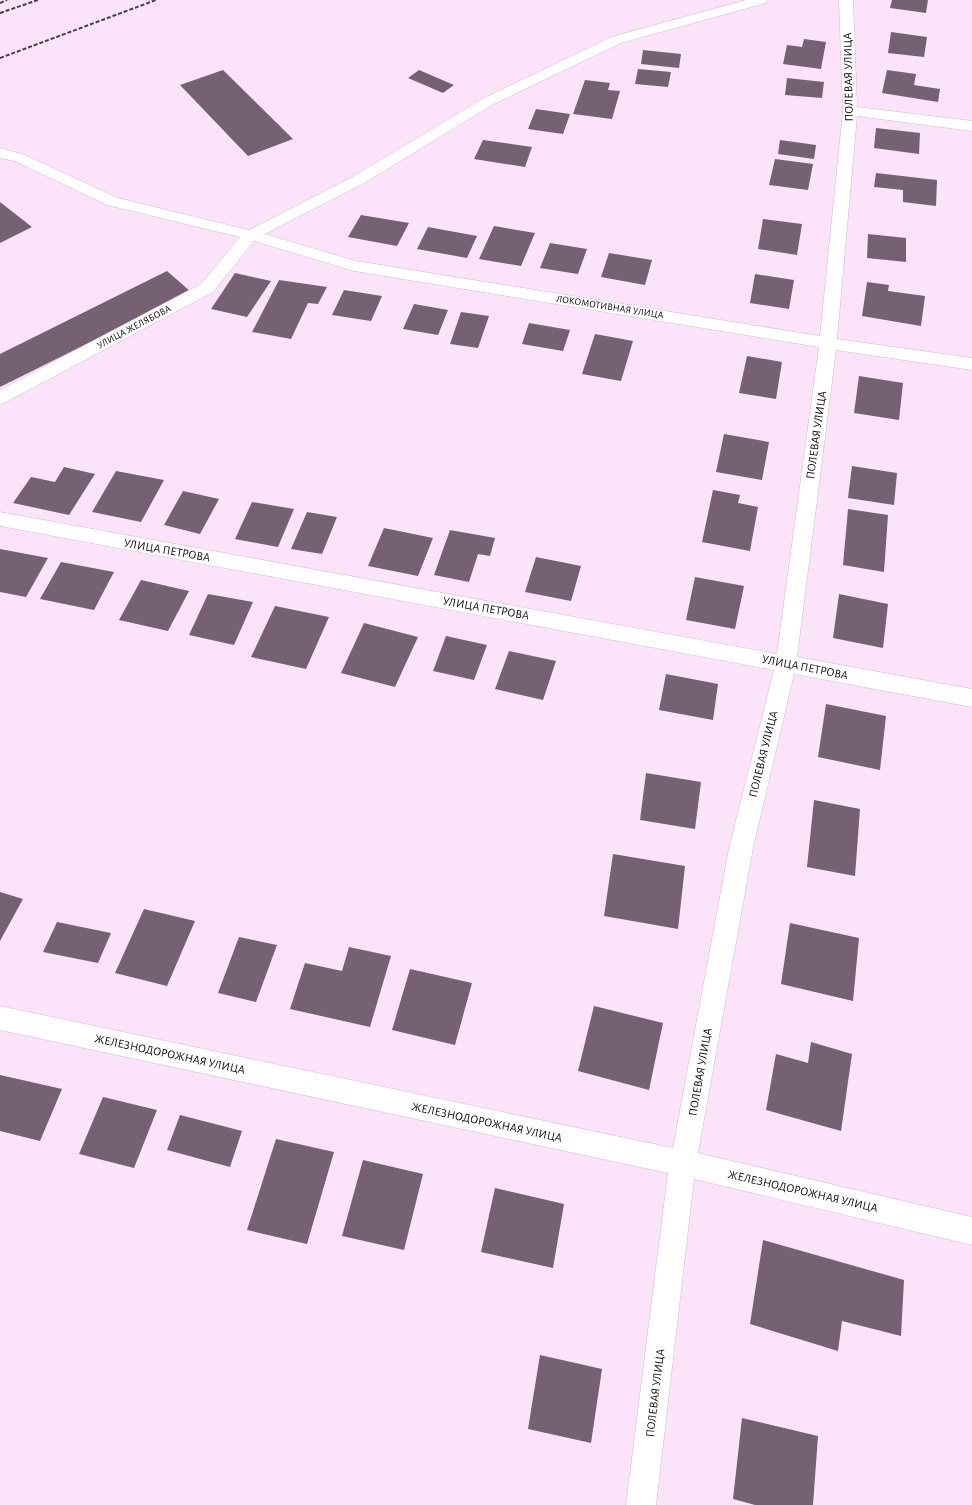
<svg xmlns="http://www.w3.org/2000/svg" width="972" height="1505" font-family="'Alegreya Sans',sans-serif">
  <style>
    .building { fill: #756173 }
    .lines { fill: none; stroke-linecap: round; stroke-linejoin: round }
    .street-casing { stroke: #d1bace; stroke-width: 1 }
    .street { fill: #fff; fill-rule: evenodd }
    .rail { stroke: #483c46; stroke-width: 2; stroke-dasharray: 4 2; stroke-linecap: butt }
    .labels { text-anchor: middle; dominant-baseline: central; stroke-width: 3; stroke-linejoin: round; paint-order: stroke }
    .far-street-label { font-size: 10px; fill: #140c13; stroke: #fff }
    .street-label { font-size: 12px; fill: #140c13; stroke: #fff }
  </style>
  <rect width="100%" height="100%" fill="#fbe4f9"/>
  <path class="building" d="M892,0h36l-2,13 -36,-5z
    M891,32l36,5 -3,20 -36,-4z
    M804,39l22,3 -5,27 -38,-5 4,-19 15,2z
    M643,50l38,4 -2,14 -38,-4z
    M638,69l33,3 -3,15 -33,-3z
    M223,70l70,69 -45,17 -68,-71z
    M419,70l35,15 -11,8 -35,-15z
    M887,70l29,4 -2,11 26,4 -2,13 -56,-9z
    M787,78l37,4 -2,16 -37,-3z
    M585,80l25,3 -2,7 12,1 -8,28 -39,-5z
    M536,109l34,5 -7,20 -35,-5z
    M876,128l44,5 -1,21 -45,-6z
    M483,140l49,7 -7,20 -51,-8z
    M780,140l36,5 -2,14 -36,-5z
    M775,159l38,5 -5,26 -39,-5z
    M876,173l61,7 -1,26 -33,-4v-12l-29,-3z
    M0,202l32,25 -32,16z
    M361,215l48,8 -12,23 -49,-9z
    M763,219l39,5 -5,31 -39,-6z
    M494,226l41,7 -14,33 -42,-7z
    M428,227l49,9 -10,22 -50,-9z
    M868,234l38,4v24l-39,-4z
    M550,243l37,6 -9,25 -38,-6z
    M609,253l43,7 -7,25 -44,-8z
    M167,271l24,21 -191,95v-33z
    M235,273l36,8 -24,36 -36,-8z
    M755,274l39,6 -5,29 -39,-6z
    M279,280l48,7 -9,17 -10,-1 -17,36 -39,-7z
    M867,282l22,3 -1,6 37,5 -4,30 -59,-10z
    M344,290l38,6 -11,25 -39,-6z
    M414,304l34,6 -10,25 -35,-6z
    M461,312l28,4 -11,32 -28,-4z
    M529,323l41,7 -7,21 -41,-7z
    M595,334l38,7 -12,40 -39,-7z
    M747,356l35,6 -6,37 -37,-6z
    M859,376l44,7 -4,37 -45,-7z
    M724,434l45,8 -7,38 -46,-8z
    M852,466l45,7 -3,32 -46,-7z
    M64,467l31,7 -26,41 -56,-12 18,-26 24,5z
    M116,471l48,9 -23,42 -49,-10z
    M713,490l27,5 -2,8 20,4 -8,44 -48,-9z
    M183,491l36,8 -19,35 -36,-9z
    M252,502l42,7 -16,38 -43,-8z
    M848,509l40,6 -4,57 -41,-7z
    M307,512l30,5 -15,37 -31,-5z
    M384,528l49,10 -15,38 -50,-10z
    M450,530l45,8 -5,18 -12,-2 -9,28 -35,-7z
    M0,549l48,9 -22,39 -26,-5z
    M536,557l45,9 -10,35 -46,-9z
    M61,562l53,10 -20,38 -54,-11z
    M695,577l49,9 -9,43 -49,-9z
    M141,580l48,11 -21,40 -49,-11z
    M208,594l45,8 -19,43 -45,-10z
    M839,594l49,10 -5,44 -50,-10z
    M275,606l54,11 -23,52 -55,-12z
    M364,623l54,14 -23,50 -54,-14z
    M446,636l41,9 -13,35 -41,-9z
    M509,651l47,10 -13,39 -48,-11z
    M666,674l52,10 -5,36 -54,-10z
    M826,704l60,12 -6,54 -62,-13z
    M646,773l55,9 -6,47 -55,-9z
    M814,800l46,9 -5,67 -48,-9z
    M613,854l72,12 -7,63 -74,-13z
    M0,892l23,7 -23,42z
    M144,909l51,12 -28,65 -52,-13z
    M57,922l54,11 -13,30 -55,-11z
    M790,923l69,15 -6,63 -72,-17z
    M239,937l38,8 -21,57 -38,-9z
    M349,947l42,9 -21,71 -80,-18 15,-46 37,8z
    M410,969l62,14 -17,62 -63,-15z
    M594,1006l69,17 -14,67 -71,-19z
    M811,1042l41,12 -11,77 -75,-21 10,-56 32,9z
    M0,1075l62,14 -22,52 -40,-10z
    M103,1097l54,13 -23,58 -55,-14z
    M180,1115l62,16 -12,36 -63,-17z
    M276,1139l58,13 -27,92 -60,-14z
    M363,1160l60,14 -19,76 -62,-14z
    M495,1188l69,16 -11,64 -72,-16z
    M763,1240l141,40 -3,56 -59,-15 -4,30 -88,-27z
    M540,1355l62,14 -11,74 -63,-14z
    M742,1418l76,18 -5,69h-58l-22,-6z"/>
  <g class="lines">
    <defs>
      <path id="street" d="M746,0h22l-2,3 -145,40 -129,62 -126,77 -101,52 91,27 464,75 23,-225 -4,-111h14l4,107 115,14v10l-115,-15 -20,223 135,19v12l-136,-20 -39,307 175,32v18l-178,-33 -41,174 -55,305 274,64v28l-278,-66 -38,326h-30l42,-332 -668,-143v-24l673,142 56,-300 45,-178 -774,-144v-14l777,142 42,-307 -465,-76 -100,-30 -41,51 -207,110 -6,2v-14l201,-106 39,-47 -133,-32 -92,-44 -15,-3v-10l25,7 93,43 131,32 105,-54 128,-77 129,-62z"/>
    </defs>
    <use href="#street" class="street-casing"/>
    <use href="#street" class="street"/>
    <path class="rail" d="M0,3l7,-3
      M0,13l38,-13
      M0,58l156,-58"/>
  </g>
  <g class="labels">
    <g class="far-street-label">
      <text transform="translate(610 307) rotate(9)">ЛОКОМОТИВНАЯ УЛИЦА</text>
      <text transform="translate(134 327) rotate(-28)">УЛИЦА ЖЕЛЯБОВА</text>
    </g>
    <g class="street-label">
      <text transform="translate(848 77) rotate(-91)">ПОЛЕВАЯ УЛИЦА</text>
      <text transform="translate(816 435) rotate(-82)">ПОЛЕВАЯ УЛИЦА</text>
      <text transform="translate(167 550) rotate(10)">УЛИЦА ПЕТРОВА</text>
      <text transform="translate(486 608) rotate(10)">УЛИЦА ПЕТРОВА</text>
      <text transform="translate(805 667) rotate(11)">УЛИЦА ПЕТРОВА</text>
      <text transform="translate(763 754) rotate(-76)">ПОЛЕВАЯ УЛИЦА</text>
      <text transform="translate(170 1054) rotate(12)">ЖЕЛЕЗНОДОРОЖНАЯ УЛИЦА</text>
      <text transform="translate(700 1072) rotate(-80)">ПОЛЕВАЯ УЛИЦА</text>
      <text transform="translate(487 1122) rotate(12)">ЖЕЛЕЗНОДОРОЖНАЯ УЛИЦА</text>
      <text transform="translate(803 1191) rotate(13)">ЖЕЛЕЗНОДОРОЖНАЯ УЛИЦА</text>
      <text transform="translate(655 1393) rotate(-83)">ПОЛЕВАЯ УЛИЦА</text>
    </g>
  </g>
</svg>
